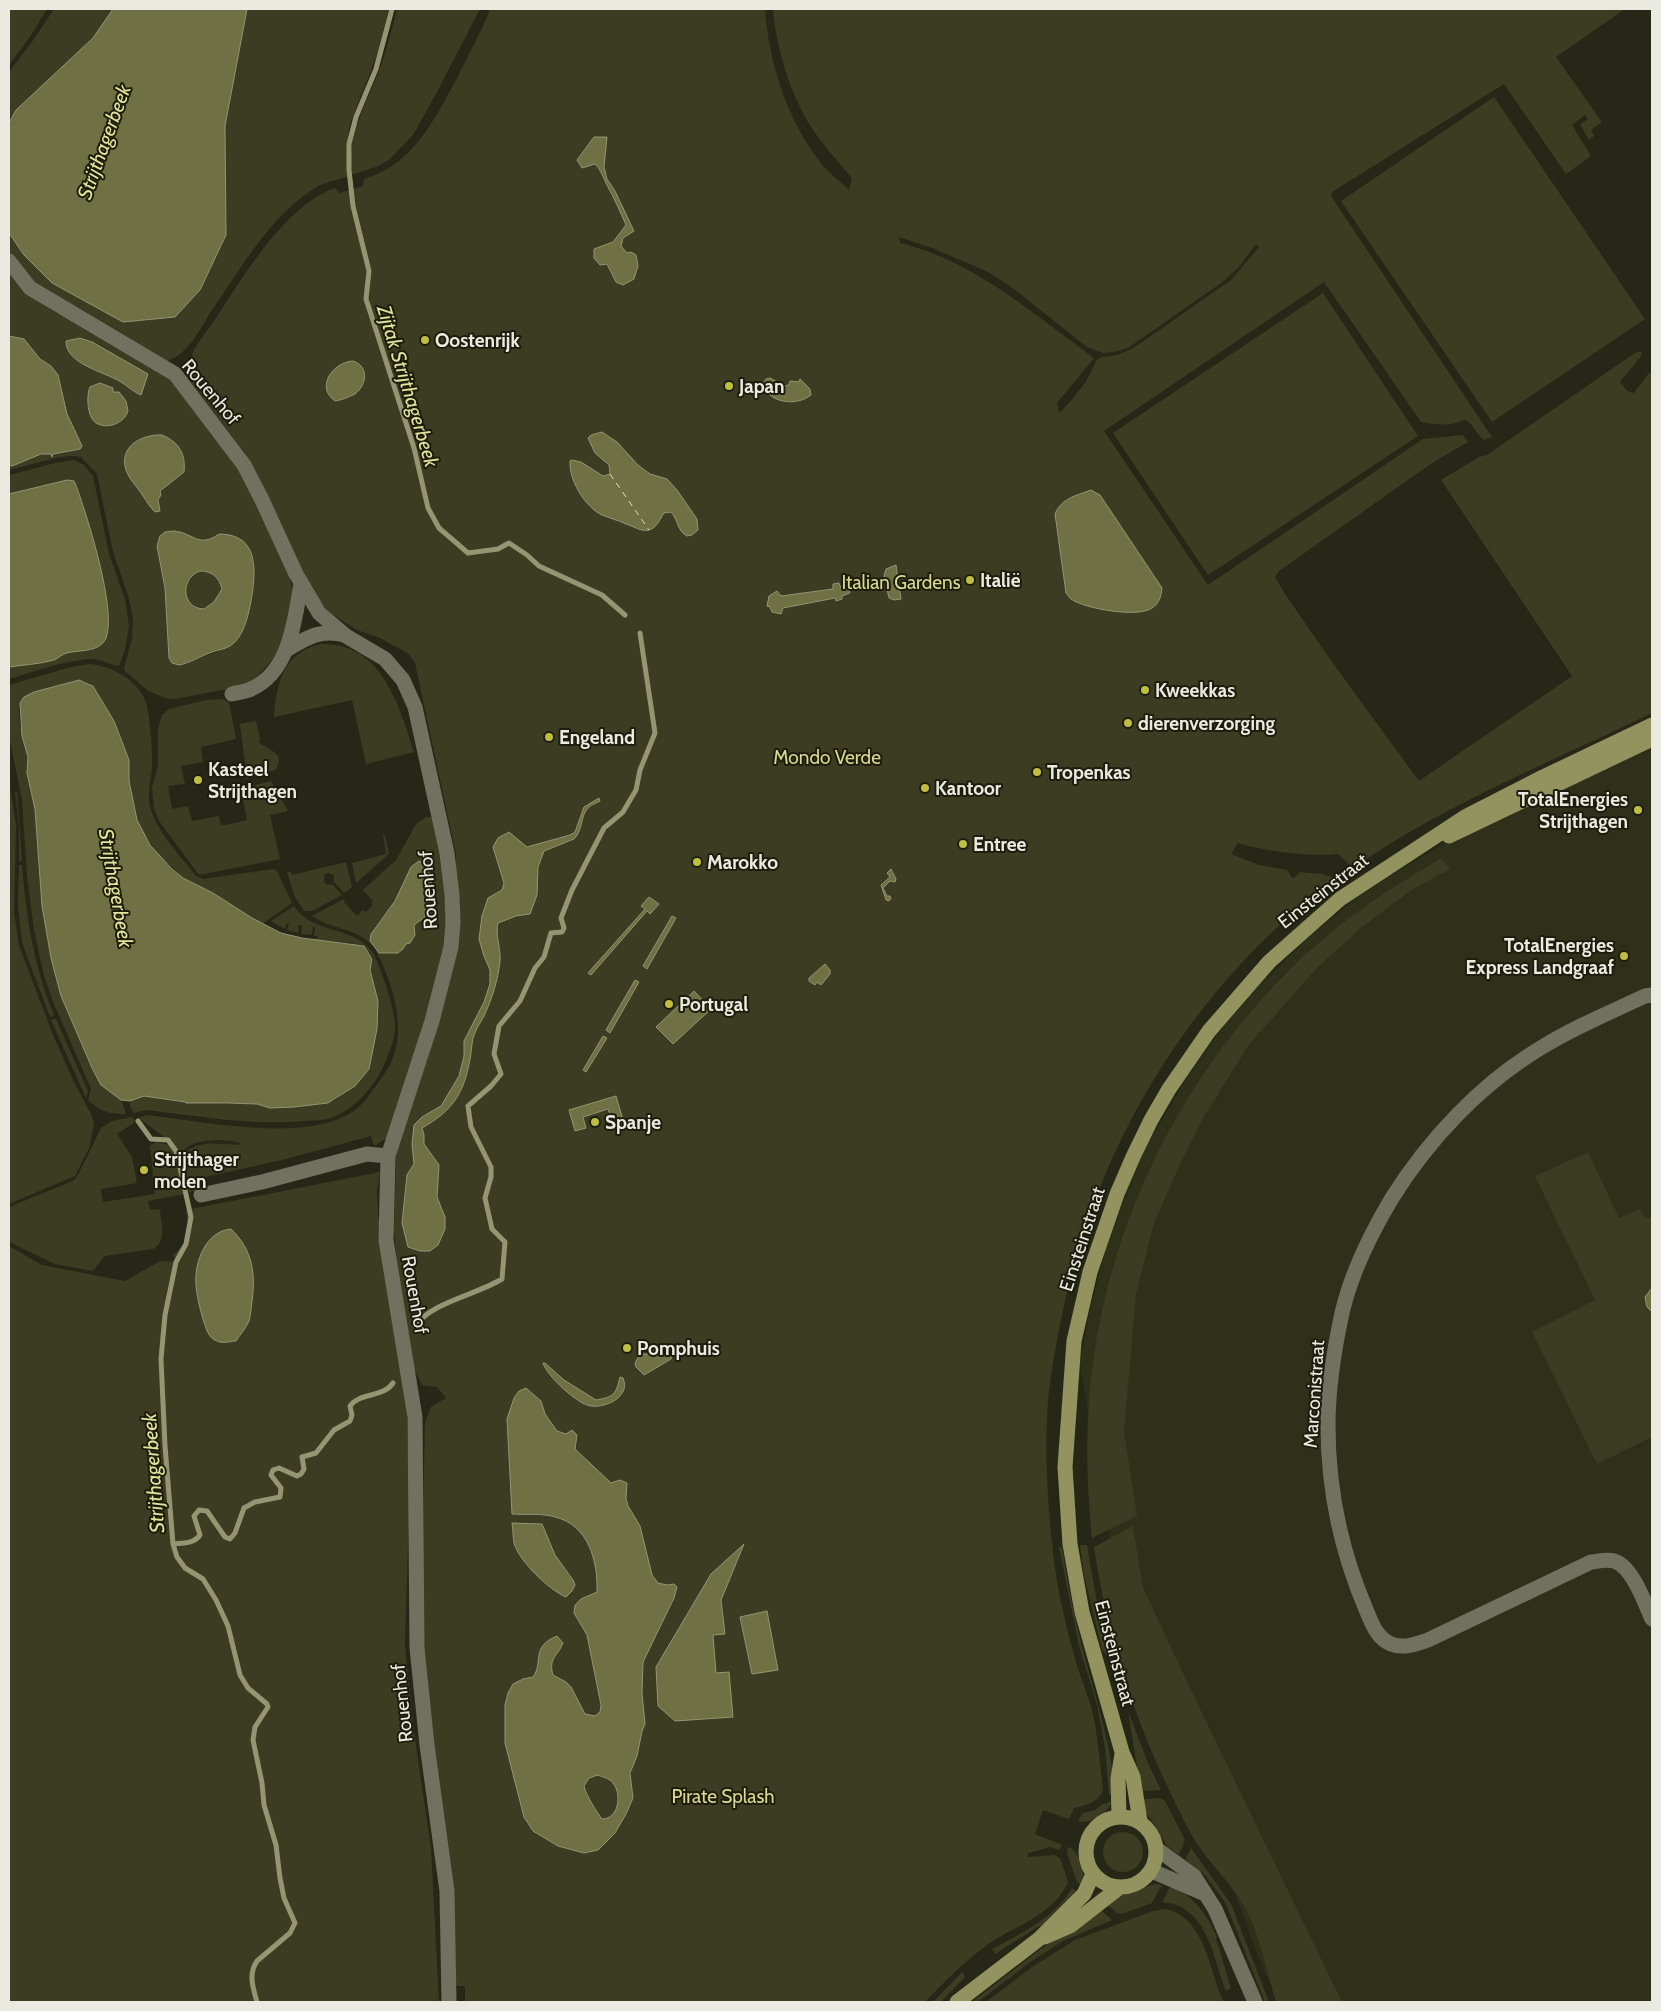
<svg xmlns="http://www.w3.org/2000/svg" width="1661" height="2011" font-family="Cabin,sans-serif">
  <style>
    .built { fill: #2f3019 }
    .green { fill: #3b3c21; fill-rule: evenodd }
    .water { fill: #707045; stroke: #959574; fill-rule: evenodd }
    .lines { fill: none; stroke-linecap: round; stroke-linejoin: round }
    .stream { stroke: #959574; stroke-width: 5 }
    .ferry { stroke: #e3e49c; stroke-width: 1; stroke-dasharray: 6 5; stroke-linecap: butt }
    .minor { stroke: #717160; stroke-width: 15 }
    .major { stroke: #93935f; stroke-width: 15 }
    .poi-dot { fill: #bfbe41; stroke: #1d1d0e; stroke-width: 2 }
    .labels { text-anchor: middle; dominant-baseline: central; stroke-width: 4; stroke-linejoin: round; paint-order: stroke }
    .poi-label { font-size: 19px; font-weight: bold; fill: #eaeae0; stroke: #1d1d0e; text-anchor: start }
    .street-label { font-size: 19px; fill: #eaeae0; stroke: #1d1d0e }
    .park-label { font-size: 19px; fill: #d9d992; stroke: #1d1d0e }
    .water-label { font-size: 20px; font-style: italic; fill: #e3e49c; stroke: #1d1d0e }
  </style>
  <rect width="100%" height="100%" fill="#272718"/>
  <path class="built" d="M1652,743v1259h-371l-17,-31 -46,-123 -92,-214 -46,-271 11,-59 16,-59 37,-95 43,-72 32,-46 36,-42 51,-50 52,-43 40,-26 39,-23z"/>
  <path class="green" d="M9,9h38l-17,28 -21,28z
    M54,9h59l-20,29 -77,72 -7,13v-51l25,-33z
    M247,9h142l-12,46 -27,69 -2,12 -1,41c-11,3 -22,5 -32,11 -45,28 -74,80 -103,122 -12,19 -24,46 -48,52l-120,-68 -35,-38v-23l15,22 28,28 71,39 52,-5 51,-82 -1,-109z
    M397,9h83l-43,83 -24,43 -24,25 -13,7 -25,8c-3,-45 14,-67 29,-107 7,-19 12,-39 17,-59z
    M490,9h275c4,54 22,111 56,154 8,10 19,18 28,27l3,-12c-14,-16 -29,-33 -41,-51 -21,-34 -35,-79 -38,-118h852l-69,48 46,65 -11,8 3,6 -5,4 -9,-16 8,-5 -3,-4 -13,10 19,31 -25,18 -62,-90 -172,108 -1,4 161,241 -8,3c-8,-5 -10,-16 -19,-20 -14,6 -29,5 -44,2l-97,-140 -220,149 104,154 215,-146 40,-4 5,7 -36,21 -153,108 -4,6 10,17 47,68 87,119 153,-105 -131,-196 38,-23 8,-2 148,-102 6,-2 1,4 -22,27 7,9 7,2 15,-20h3v340c-101,49 -207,91 -299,155l-15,-14c-32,3 -68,-2 -100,-11l-7,11 28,11 28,5 6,9 7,-7 22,2 15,5c-15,11 -30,22 -44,34 -118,104 -198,244 -230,397 -7,34 -14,70 -16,105 -2,46 1,92 6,137 4,38 14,78 24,114 5,15 11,29 15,44 6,26 8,53 11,80 -5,13 -17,15 -29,18l-5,11 -26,-9 -8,24 27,11 -3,5 -9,-3 -21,6v-2l-2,6 27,-2 6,3 8,24c-15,34 -53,43 -81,63 -23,17 -42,36 -62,57h-460v-16h-11l-33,-373 4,-191 6,-15 15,-9 -9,-11 -15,-2 -9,-18 -14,-78 -5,-60 2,-73 60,-257v-45l-41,-191 -6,-9 -29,-16 -23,-8 -25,-16 -19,-18 -56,-122 -13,-22 -52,-69c-2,-8 -4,-15 -2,-23 4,-14 17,-29 26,-42 27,-42 70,-113 119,-130l4,5 24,-7 1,-7c49,-14 70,-59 93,-101 11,-23 24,-45 33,-69zM899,237l33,11 54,23 24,15 77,61 16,6 11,-1 14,-4 96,-67 15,-14 17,-23 3,3 -28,33 -99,69 -15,6 -15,2 -5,3 -12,23 -15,19 -11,11 -2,-10 37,-45c-61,-44 -119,-97 -194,-115z
    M1494,97l151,222 -153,103 -151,-221z
    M9,273l21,20 21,17 76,39 50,36 59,79 11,18 43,96 3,16 -11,48 -10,18 -20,22 -14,8h-16l-47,9 -10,-1 -17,-7 -23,-20 -1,-3 8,-29 1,-21 -5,-23 -15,-43 -16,-78 -16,-17 -9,-1 -12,1 -51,13v-5l3,1 29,-12h10l1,3 1,-3 27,-5 2,-3 -15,-32 -9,-39 -7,-9 -11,-7 -16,-20 -15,-3zM66,341l56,18 26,15 -12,19c-6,-4 -11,-9 -16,-12 -17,-9 -54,-16 -54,-40zM100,383l13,5v4l4,-1 6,6 -29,24 -6,-18zM129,448l54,8 1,16 -24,19 1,4 -8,15 -24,-35 -3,-19zM219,534l35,26c2,35 -10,54 -24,86l-44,18 -17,-6 -4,-70 -8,-42 33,-10c10,8 19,5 29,-2z
    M1323,293l95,143 -210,139 -95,-142z
    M74,460l10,5 9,11 16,78 16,45 4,27 -4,24 -6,16c-10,-1 -18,-8 -30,-7 -27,2 -55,13 -80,20v-12l46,-8 11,-6 25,-3 18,-20c1,-32 -9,-66 -18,-98 -5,-17 -9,-35 -17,-51l-7,-1 -58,14v-19l46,-12z
    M200,571c12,0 19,6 22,18 -18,46 -57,-4 -22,-18z
    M320,644c62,-2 79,61 94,108l-48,12 -14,-64 -78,17c2,-34 10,-64 46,-73z
    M89,664c21,1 48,16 56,36 5,12 8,54 7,68 -1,13 -5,24 -2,38 5,24 31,50 46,70l7,3 71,-10 3,2 15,32 -30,21 -49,-31 -30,-15 -27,-26 -16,-24 -6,-17 -6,-34 1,-17 -15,-39 -17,-30 -7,-8 -11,-3 -4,1 -41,11 -12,8 -3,10 1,15 8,32 -1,16 7,24 8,109 9,52 10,38 32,74 8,15 20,15 5,14c-16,0 -25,-2 -38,-14l3,-11 -37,-85 -10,-28 -10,-46 -7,-54 -5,-77 -13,-63v-51l62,-18z
    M222,699l7,3 7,37 -35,8 2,15 -22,4 4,18 -17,2 4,23 16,-3 4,15 27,-5 2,10 26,-6 -5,-26 5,-2 1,-5 23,-6 17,30 -18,4 10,44 -81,16 -40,-54 -5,-13 -2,-20 6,-23v-37l4,-13 7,-6 37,-9z
    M256,721l4,18 -1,3c8,8 29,11 16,28l-29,9 -2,-3 -4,-1 -1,-6 6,-5 -5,-40z
    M9,781l7,44 -2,87 5,33 34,90 20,45 19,36 2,9 -5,23 -14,28 -66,28z
    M15,792h2l5,69h-3v-34z
    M426,817h5l6,6 11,105 -12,58 -49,152 -13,8 -3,-10 -85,23 -81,18 2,12 -18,3 -8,-37c18,-16 36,-11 58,-10l1,-2c-13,-4 -34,-4 -47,1 -5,2 -8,6 -13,8l-7,-8 -34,-26 7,-3c56,6 160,29 208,-4 12,-9 20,-23 29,-35 28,-37 12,-88 -7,-125 9,5 18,2 27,-2 7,-13 11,-5 11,-24l11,-9 2,-23 5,-10 1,-9 -8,-10 -14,3 -16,34 -22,29 -3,11 3,5c-16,-18 -43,-17 -61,-30l32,-17v3l13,14 6,-6 3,2 7,-7 -2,-2 2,-2 -10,-11 33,-30 20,-36z
    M383,835h2l4,19 -33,29 -4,-20 34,-9z
    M1440,859l4,2 6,8 -40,22 -48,36 -43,39 -21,23 -50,57 -46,74 -19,38 -29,65 -18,71 -12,137 13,85 -45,22c-6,-59 -7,-116 1,-175 22,-171 118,-339 255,-444 29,-22 60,-41 92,-60z
    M346,862l6,25 -8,6 -10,-11v-7l-7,-2 -3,2v7l4,3 4,-1 10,11 -30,16h-8l-9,-14 -8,-25h4l1,3z
    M19,865h3c4,51 12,102 32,150l-4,2 -28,-74 -4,-38z
    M294,906c18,29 61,19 79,47 8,14 22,57 22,73 0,10 -3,20 -7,29 -8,25 -31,54 -57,63 -8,3 -18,2 -26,3 -53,5 -106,-5 -159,-11l-12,3 -4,-7v-7l14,-3 45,7 68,1 13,4 56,-5 9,-3 20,-14 14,-17 9,-68 -8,-31 1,-6 3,-5 -10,-14 -47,-5 1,-4h-4l1,-9h-2l-1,8 -11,-1 1,-9h-3l-1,8 -11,-3 2,-7h-2l-2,6 -14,-8z
    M56,1019l32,72 -2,7 -35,-78z
    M132,1117l3,5 -18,12 15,23 5,26 -36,6 2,13 52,-8 -5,-48 6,-4 14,3c8,10 10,36 14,49l-36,7 2,9 10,-1c1,14 7,33 -7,40l-48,7 -12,15 -38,-7 -46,-22v-35l64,-26 5,-6 23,-47 11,-7z
    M1588,1152l31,66 21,-9 6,10 6,-3v72l-7,9 2,10 5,5v125l-55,27 -65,-132 63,-32 -60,-124z
    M380,1172l-3,19 1,23 29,201 2,96 -4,134 8,80 18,123 8,154h-430v-756l33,19 83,16 35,-20 16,1 -3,-7c20,-17 16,-21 13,-45z
    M1133,1526l10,62 58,123 141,291h-66c-10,-33 -18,-78 -38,-106 -16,-22 -35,-40 -48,-64 -48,-91 -81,-183 -96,-285z
    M1080,1545h7l12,69 13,48 -10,-12 -18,-75z
    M1059,1547h3c4,25 8,50 14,75 13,58 35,113 39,172h-6l-4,-46 -8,-43 -18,-59z
    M1128,1711l20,52 13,27 -20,1z
    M1161,1798l4,3 20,39 -6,15 -13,-10 -9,-17 -8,-11 -3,-5 -2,-13z
    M1110,1802l2,1c-7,11 -20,22 -34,18l5,-8 12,-3 8,-6z
    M1103 1852a20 20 0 1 1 40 0a20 20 0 1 1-40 0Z
    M1070,1847c11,10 17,24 11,38l-4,-3 -10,-29 1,-5z
    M1191,1848l40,56 38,98h-4l-40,-100 -20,-27 -20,-15z
    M1155,1884l7,1 -10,18 -30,11 -5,-1 -10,-8 9,-8z
    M1171,1885c24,13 35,28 46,52l-1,1 15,50 -5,3c-12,-29 -16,-72 -49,-86 -5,-2 -10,-2 -15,-3z
    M1072,1888l6,5 -37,34 -2,-1 -44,28 -3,-5c29,-16 63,-31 80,-61z
    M1166,1909c40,9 43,63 58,93h-238l46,-35 43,-27 78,-29z
    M1101,1910l11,10 -49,21 -34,22 -51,39h-6l66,-51z
    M962,1972l3,5 -24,25h-8z"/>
  <path class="water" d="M113,9h134l-22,117 1,109 -26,55 -25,27 -52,5 -71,-39 -28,-28 -15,-22v-110l7,-13 77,-72z
    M594,137h13l-3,30 3,12 8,12 19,40 -11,7 -2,8 6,7 4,-1 5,3 2,11 -4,13 -11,6 -7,-3 -9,-18 -7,1 -6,-7v-9l19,-7 13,-17c-6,-14 -12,-27 -19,-40 -4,-8 -6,-15 -12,-21l-13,4 -5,-8z
    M9,336l15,3 16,20 11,7 7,9 9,39 15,32 -2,3 -27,5 -1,3 -1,-3h-10l-29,12 -3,-1z
    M80,338l12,4 56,32 -7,21c-8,-3 -13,-9 -20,-13 -16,-10 -56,-18 -55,-41z
    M353,361c16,5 14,24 2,33 -6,3 -13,6 -20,7 -20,-14 -2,-39 18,-40z
    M770,378l14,8 5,-1 1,-4 9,1 1,-3 10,10 1,6c-15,12 -44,8 -48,-12l3,-4z
    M100,383l13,5v4h6l7,9 2,10c-4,12 -19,18 -30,13 -11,-4 -12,-28 -8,-37z
    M602,432l15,10 21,23 12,9 17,5 10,11 20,29 1,11 -6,5 -5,1c-10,-5 -9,-17 -16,-24l-7,1c-4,6 -7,15 -15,17 -8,2 -16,-4 -23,-6 -8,-4 -18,-6 -26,-10 -16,-9 -31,-34 -30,-53l2,-1 9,2 22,14 7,-2 -1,-9 -14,-12 -7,-15 3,-3z
    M162,435c17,7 24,19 22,37l-24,19 1,4 -3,5 2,11 -5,1c-5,-5 -8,-10 -12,-16 -6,-10 -16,-18 -18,-30 -4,-22 20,-32 37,-31z
    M67,480l7,1 3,7c9,25 45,135 26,155 -9,9 -24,7 -36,10 -5,1 -8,5 -13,7 -14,4 -31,5 -45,7v-173z
    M1091,490l9,5 62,93c-1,8 -2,15 -10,20 -13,10 -67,1 -81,-9 -2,-1 -3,-4 -5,-6l-11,-79c7,-16 20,-18 36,-24z
    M173,531c20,1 25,18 46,3 41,0 37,38 32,67 -3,15 -7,36 -21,45 -5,3 -13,4 -18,6 -11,4 -22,11 -33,13l-7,-2 -3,-5 -4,-70 -8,-42 3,-10 5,-4zM200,571c12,0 19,6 22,18l-8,13 -10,7c-23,-1 -24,-31 -4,-38z
    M896,565l5,34 -7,1 -5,-2 -5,-22 2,-7z
    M839,583l2,5 3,-1 5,1 1,5 -8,3v3l-6,2 -1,-3 -52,10 -2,6 -9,-2 -2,-5 -3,-1 2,-10 8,-5 4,5 52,-7v-5z
    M79,680l14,6 21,35 15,39v21l8,39 13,25 22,24 11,9 30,15 39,25 29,15 21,5 62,8 8,13 -2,11 8,31 -1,28 -8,40 -14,17 -27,17 -34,4 -24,1 -13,-4 -30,-1h-41l-1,-1 -41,-6 -14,5 -9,-1 -20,-15 -8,-15 -32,-74 -10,-38 -9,-52 -7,-97 -8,-36 1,-16 -6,-21 -2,-33 4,-6 10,-5z
    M599,798l1,3c-3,2 -8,3 -11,6 -9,8 -6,24 -15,32l-30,12 -6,16 -1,28 -7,19 -14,2 -18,7c-3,12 3,25 2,38 -2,19 -8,38 -16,55 -3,6 -7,11 -9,17 -4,8 -3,18 -5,26 -6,35 -18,52 -48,69l2,7v9l15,21 -2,32 8,20v12l-7,16 -8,6h-10l-12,-4 -6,-24 5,-48 7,-11 -2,-20 2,-19 8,-8 19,-11 18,-30 5,-20v-15l20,-39 6,-18v-14l-6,-14 -5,-17 3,-23 6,-18 14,-8 2,-7 -11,-36 5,-9 11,-6 18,15 43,-12 5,-3 9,-25z
    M419,861l6,3 8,14 -6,15 -2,24 -11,8 1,10 -5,8 -4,1 -3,5 -5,4h-19l-9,-12 1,-7 24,-33 16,-34z
    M891,869l5,10 -1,3 -5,-1 -7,7 4,8h3l1,2 -2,3 -3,-1 -5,-15 9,-8 -3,-4z
    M649,897l10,7 -9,10 -3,-3 -56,64 -3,-2 57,-64 -4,-3z
    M672,916l4,2 -29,51 -4,-3z
    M825,964l5,6v4l-9,11 -4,-3 -2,3 -6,-4v-3z
    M635,980l4,2 -29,51 -4,-3z
    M694,991l17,18 -38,35 -17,-17z
    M603,1036l4,2 -21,34 -3,-2z
    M616,1096l8,27 -10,3 -6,-17 -25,8 3,11 -11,3 -6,-21z
    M231,1229c21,20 25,44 21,72 -1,6 -1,14 -3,20 -3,7 -9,14 -13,20 -5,0 -13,3 -19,0 -9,-3 -11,-13 -14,-22 -3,-10 -6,-22 -7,-34 -2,-23 10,-54 35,-56z
    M1652,1288v24l-5,-5 -2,-10z
    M665,1345l5,3 3,6 -2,5 -27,16 -8,-8 -1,-4 5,-9h7z
    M543,1363h2l19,17 32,20c17,-3 20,-5 24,-23l3,1c8,18 -16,30 -32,28 -13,-1 -45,-31 -48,-43z
    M526,1388l15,13 4,13 12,17 9,3 6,-4 5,5 -2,14 36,34 9,-3 7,3 -1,15 2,8 12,20 12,49 6,8 9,2 7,-1 3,3 -3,11 -31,64 -1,31 3,31 -3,7 -5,25 -7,17 3,25 -7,16 -11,19 -17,17 -14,3 -26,-7 -25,-15 -9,-14 -19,-74v-38l3,-12 5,-9 10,-5 10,-2c11,-15 -3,-30 24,-41l6,7c-5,13 -15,15 -10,32l13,7 5,5 14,27 10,2 5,-4 1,-7 -14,-70 -13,-22 1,-8 6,-6 16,-7c1,-30 -8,-67 -42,-75 -13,-4 -29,-2 -43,-3l-5,-95 7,-21 5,-7zM598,1775c4,2 9,3 12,5 13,10 10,39 -8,39 -5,-6 -17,-26 -18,-33l5,-8z
    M512,1523l30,1 13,31 18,25 2,5 -3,6 -6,6c-17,-7 -47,-36 -52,-54 -1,-6 -1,-13 -2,-20z
    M744,1544l-23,56 4,34 -12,1 3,38 13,-1 4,45 -58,4 -17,-15 -2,-39 55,-93z
    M767,1611l11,59 -26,4 -12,-57z"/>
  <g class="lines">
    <path class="stream" d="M392,9l-16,60 -20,48 -7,27v26l4,36 16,65 -3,28 48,149 14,60 11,20 29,25 30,-4 11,-6 18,12 12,11 63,29 23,20
      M138,1121l13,18 17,1 8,11 3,12 12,54 -5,27 -10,18 -11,53 -4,44 4,87 8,98 4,13 8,11 18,11 13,21 12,26 12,49 8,13 19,16 1,3 -13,20 -2,13 9,43 2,22 12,40 4,33 4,20 11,25 -5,10 -33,28c-9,13 -4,27 0,41
      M415,1326c17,-24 61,-31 87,-47l3,-37 -13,-13 -7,-31 6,-21v-10l-20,-40 -3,-21 23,-20 10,-12 -7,-20 5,-28 21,-25 15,-33 9,-11 7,-24 11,-1 2,-4 -3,-10 11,-28 32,-62 19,-16 13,-22 4,-20 15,-37 -15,-100
      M173,1544c10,-1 21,0 27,-9l-6,-19 5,-6 8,1 18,26 5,2 5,-6 9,-25 11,-6 25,-5 1,-9 -10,-13 2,-5 6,-2 18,8 4,-2 3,-5 -2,-12 14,-4 18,-23 16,-9 2,-6 -2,-9c10,-14 33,-8 43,-23"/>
    <path class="ferry" d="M610,474l39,56"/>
    <path class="minor" d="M9,261l21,27 145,86 69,91 18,35 34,74 23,39 27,23 39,23 18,21 12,27 32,146 5,42 1,28 -2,24 -19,74 -44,135 -2,84 29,177 2,231 10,97 20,146 2,111
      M286,650c22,-13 34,-21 59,-15
      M232,694c6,-2 14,-2 19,-5 39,-17 44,-70 50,-106
      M1652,995l-7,1c-36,17 -73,32 -106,53 -59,36 -110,90 -147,149 -21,35 -41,76 -50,115 -8,37 -14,76 -14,113 0,62 13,124 37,181 6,14 11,31 26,37 13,5 25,0 37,-4l163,-78c8,-1 16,-3 23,-1 18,5 31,42 38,58
      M201,1195l61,-13 105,-28 21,2
      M1157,1849l37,27 21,33 40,93
      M1152,1871l51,22"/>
    <path class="major" d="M1449,836l203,-97
      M1119,1816l-1,-37 4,-25
      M1086 1852a35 35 0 1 1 70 0a35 35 0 1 1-70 0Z
      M1140,1821l-7,-44 -11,-25 -40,-140 -12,-68 -5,-77 9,-126 16,-69 27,-78 16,-37 18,-37 18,-31 40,-58 60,-69 71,-63 125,-82 76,-39 111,-53
      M1045,1937l25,-11 50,-39
      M957,2002l82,-63 45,-45 9,-20"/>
  </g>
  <g class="poi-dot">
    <circle cx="425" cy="340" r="5"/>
    <circle cx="729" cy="386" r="5"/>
    <circle cx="970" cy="580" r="5"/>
    <circle cx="1145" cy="690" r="5"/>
    <circle cx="1128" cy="723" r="5"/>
    <circle cx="549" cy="737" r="5"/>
    <circle cx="1037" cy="772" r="5"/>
    <circle cx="198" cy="780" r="5"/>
    <circle cx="925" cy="788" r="5"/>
    <circle cx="1638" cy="810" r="5"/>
    <circle cx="963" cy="844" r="5"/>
    <circle cx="697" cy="862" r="5"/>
    <circle cx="1624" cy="956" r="5"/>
    <circle cx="669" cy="1004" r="5"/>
    <circle cx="595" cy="1122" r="5"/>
    <circle cx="144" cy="1170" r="5"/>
    <circle cx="627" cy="1348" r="5"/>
  </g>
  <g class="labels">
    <g class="poi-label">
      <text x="435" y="340">Oostenrijk</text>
      <text x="739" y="386">Japan</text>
      <text x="980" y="580">Italië</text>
      <text x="1155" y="690">Kweekkas</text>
      <text x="1138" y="723">dierenverzorging</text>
      <text x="559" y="737">Engeland</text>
      <text x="208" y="769">Kasteel<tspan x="208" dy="22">Strijthagen</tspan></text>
      <text x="1047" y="772">Tropenkas</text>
      <text x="935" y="788">Kantoor</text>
      <text x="1628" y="799" text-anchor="end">TotalEnergies<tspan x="1628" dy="22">Strijthagen</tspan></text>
      <text x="973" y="844">Entree</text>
      <text x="707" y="862">Marokko</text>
      <text x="1614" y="945" text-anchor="end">TotalEnergies<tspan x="1614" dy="22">Express Landgraaf</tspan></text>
      <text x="679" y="1004">Portugal</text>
      <text x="605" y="1122">Spanje</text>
      <text x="154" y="1159">Strijthager<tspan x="154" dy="22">molen</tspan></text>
      <text x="637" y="1348">Pomphuis</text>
    </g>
    <g class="street-label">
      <text transform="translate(211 392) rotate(50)">Rouenhof</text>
      <text transform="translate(428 890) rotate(-94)">Rouenhof</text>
      <text transform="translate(1323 891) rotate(-38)">Einsteinstraat</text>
      <text transform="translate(1082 1239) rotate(-72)">Einsteinstraat</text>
      <text transform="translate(415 1295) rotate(80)">Rouenhof</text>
      <text transform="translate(1314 1394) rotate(-86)">Marconistraat</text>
      <text transform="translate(1115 1653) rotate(75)">Einsteinstraat</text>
      <text transform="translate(402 1703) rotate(-96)">Rouenhof</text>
    </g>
    <g class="park-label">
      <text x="901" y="582">Italian Gardens</text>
      <text x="827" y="757">Mondo Verde</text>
      <text x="723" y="1796">Pirate Splash</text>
    </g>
    <g class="water-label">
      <text transform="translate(104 142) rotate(-70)">Strijthagerbeek</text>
      <text transform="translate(408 386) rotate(73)">Zijtak Strijthagerbeek</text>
      <text transform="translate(116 888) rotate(80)">Strijthagerbeek</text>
      <text transform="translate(153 1473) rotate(-94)">Strijthagerbeek</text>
    </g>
  </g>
  <rect width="1661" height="2011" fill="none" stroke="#eaeae0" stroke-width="20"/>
</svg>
